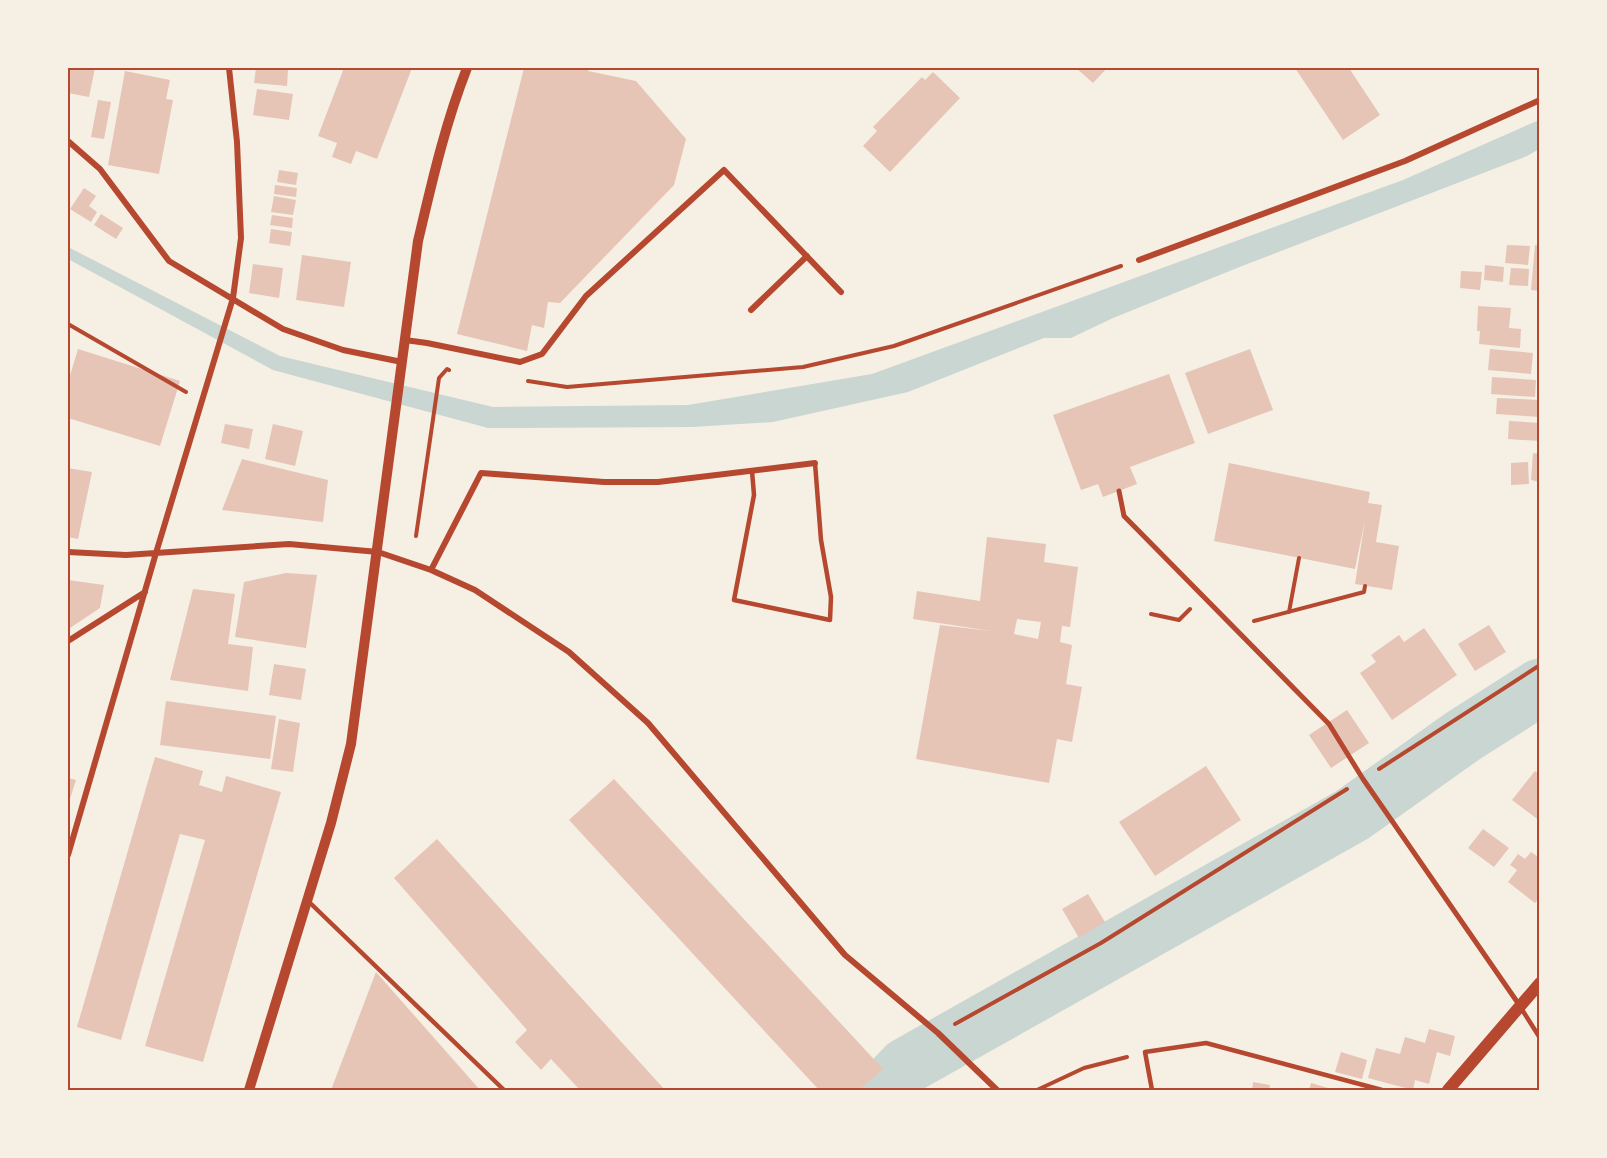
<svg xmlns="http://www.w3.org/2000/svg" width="1607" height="1158" font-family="'Times New Roman',serif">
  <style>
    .water { fill: #c9d6d2 }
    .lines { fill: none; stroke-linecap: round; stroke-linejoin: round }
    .river { stroke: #c9d6d2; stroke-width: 57 }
    .building { fill: #e6c5b7; fill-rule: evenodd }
    .path { stroke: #b5482f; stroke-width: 4 }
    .service { stroke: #b5482f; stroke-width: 4.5 }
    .pedestrian { stroke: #b5482f; stroke-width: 5 }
    .minor { stroke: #b5482f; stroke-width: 6 }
    .tertiary { stroke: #b5482f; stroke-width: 10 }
    .secondary { stroke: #b5482f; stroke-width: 12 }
    .neatline { fill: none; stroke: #b5482f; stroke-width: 2 }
  </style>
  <rect width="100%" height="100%" fill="#f6efe4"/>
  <path class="water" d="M1539,120v29l-12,7 -285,110 -129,52 -42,20h-27l-136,54 -135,30 -81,5 -204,1 -215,-58 -205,-111v-12l212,109 213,51 195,-2 184,-31 531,-194z"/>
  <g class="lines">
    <path class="river" d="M883,1090l23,-24 446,-251 111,-79 77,-49"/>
  </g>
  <path class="building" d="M68,68h27l-6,29 -21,-4z
    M256,68l32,2 -1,16 -33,-3z
    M344,68h68l-35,91 -21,-8 -5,13 -19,-7 5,-14 -19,-7z
    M524,68h65l-1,3 48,10 50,58 -12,46 -114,118 -12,-1 -4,26 -12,-3 -5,26 -70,-17z
    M1076,68h31l-14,15z
    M1295,68h54l31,47 -37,25z
    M125,71l45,9 -4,19 7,1 -14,74 -51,-9z
    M933,72l27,26 -70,74 -27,-26 14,-15 -4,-4 49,-50 3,3z
    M257,89l36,5 -4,26 -36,-5z
    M98,100l13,2 -7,37 -13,-2z
    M279,170l19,3 -2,12 -19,-3z
    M275,185l22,3 -1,9 -22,-3z
    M84,188l12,8 -7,10 8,6 -6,10 -21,-13z
    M274,196l22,4 -3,15 -22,-3z
    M101,214l22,14 -7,11 -22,-14z
    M272,215l21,3 -1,10 -22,-3z
    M271,229l21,3 -2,14 -21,-3z
    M1507,245l23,1 -2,19 -23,-2z
    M1535,245l5,1v45l-9,-1z
    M302,255l49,7 -7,45 -48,-7z
    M253,264l30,4 -4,30 -30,-5z
    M1485,265l19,2 -1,15 -19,-2z
    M1511,268l18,1 -1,17 -19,-1z
    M1461,271l21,1 -2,18 -20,-2z
    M1478,306l33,2 -2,20 12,1 -1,19 -41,-4 1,-13h-3z
    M78,349l102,32 -20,65 -92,-28v-36z
    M1250,349l23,61 -65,24 -23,-61z
    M1490,349l43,4 -2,21 -43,-4z
    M1169,374l26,69 -65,24 7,17 -34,13 -5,-13 -17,6 -28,-75z
    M1492,377l44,3 -1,17 -44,-3z
    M1497,398l43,2v17l-44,-3z
    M1509,421l31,2v18l-32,-2z
    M225,424l28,5 -4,20 -28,-6z
    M273,424l30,7 -8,35 -30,-7z
    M1533,453l7,1v28l-9,-2z
    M242,459l86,21 -5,42 -101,-12z
    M1528,462l1,22 -18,1v-22z
    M1229,463l141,29 -2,11 14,2 -6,37 23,4 -7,44 -37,-6 10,-64 -10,49 -141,-28z
    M68,468l24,4 -14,67 -10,-2z
    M987,537l59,7 -2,18 34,5 -8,60 -8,-1 -2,16 12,3 -6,39 16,3 -10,55 -15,-3 -8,44 -133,-24 24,-134 51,6 -78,-12 4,-28 63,10zM1017,619l24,3 -3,17 -24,-5z
    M286,573l31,2 -11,73 -71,-11 9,-55z
    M68,580l36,5 -4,23 -30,20h-2z
    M193,589l42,5 -7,50 25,3 -5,44 -78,-11z
    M1489,625l17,27 -31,19 -17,-27z
    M1424,628l33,47 -65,45 -32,-47 16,-11 -5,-7 28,-20 5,7z
    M274,664l32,5 -5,31 -32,-5z
    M166,701l110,15 -6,43 -110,-14z
    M1347,710l22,33 -38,25 -22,-33z
    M279,719l21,4 -7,49 -22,-3z
    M155,757l48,14 -4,14 23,7 4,-16 55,16 -78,270 -58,-16 60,-206 -25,-6 -59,206 -44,-13z
    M1206,766l35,54 -86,56 -36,-54z
    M1535,771l5,4v46l-28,-21z
    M68,778l8,2 -8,25z
    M614,779l269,290 -24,21h-40l-250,-270z
    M1483,829l26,19 -15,19 -26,-19z
    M437,839l228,251h-85l-29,-31 -10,11 -26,-28 12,-12 -133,-152z
    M1531,852l9,6v39l-5,6 -27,-21 9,-12 -7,-5 8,-11 7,5z
    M1088,894l17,28 -26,16 -17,-29z
    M376,972l104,118h-149z
    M1429,1029l26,7 -5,20 -13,-4 -8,32 -14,-4 -2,10 -45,-12 8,-30 24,6 5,-17 20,6z
    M1341,1052l26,8 -5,19 -27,-7z
    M1253,1082l17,3 -1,5h-17z
    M1311,1083l24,7h-26z"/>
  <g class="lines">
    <path class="path" d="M68,324l118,68
      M528,381l39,6 236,-20 91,-21 227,-80
      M416,536l23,-158 8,-9 2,1
      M1289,612l10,-54
      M1151,614l28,6 11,-11
      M1254,621l110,-29 1,-6
      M1379,769l161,-104
      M955,1024l146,-81 246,-154
      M1037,1090l47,-22 43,-11"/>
    <path class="service" d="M752,471l2,24 -20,105 96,20 1,-23 -10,-57 -6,-77
      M307,900l197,190
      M1521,1008l19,30
      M1152,1090l-7,-38 61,-9 176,47"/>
    <path class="pedestrian" d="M1119,491l5,25 205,208 34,55 157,227"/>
    <path class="minor" d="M68,141l32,28 69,92 114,68 60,21 59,12
      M1139,260l266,-99 135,-61
      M751,310l56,-54
      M405,340l22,3 93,19 22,-8 44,-58 138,-126 117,122
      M68,552l58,3 163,-11 89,8 53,18 44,20 94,62 79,71 197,232 93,78 59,57
      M431,570l50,-97 123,9h54l157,-19
      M68,641l77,-49
      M68,855l88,-302 77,-255 8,-60 -4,-96 -8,-74"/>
    <path class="tertiary" d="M249,1090l82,-267 20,-79 67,-503c14,-59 27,-117 49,-173"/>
    <path class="secondary" d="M1448,1090l92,-107"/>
  </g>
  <rect width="1607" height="1158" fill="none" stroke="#f6efe4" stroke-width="138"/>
  <rect x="69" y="69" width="1469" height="1020" class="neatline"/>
</svg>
